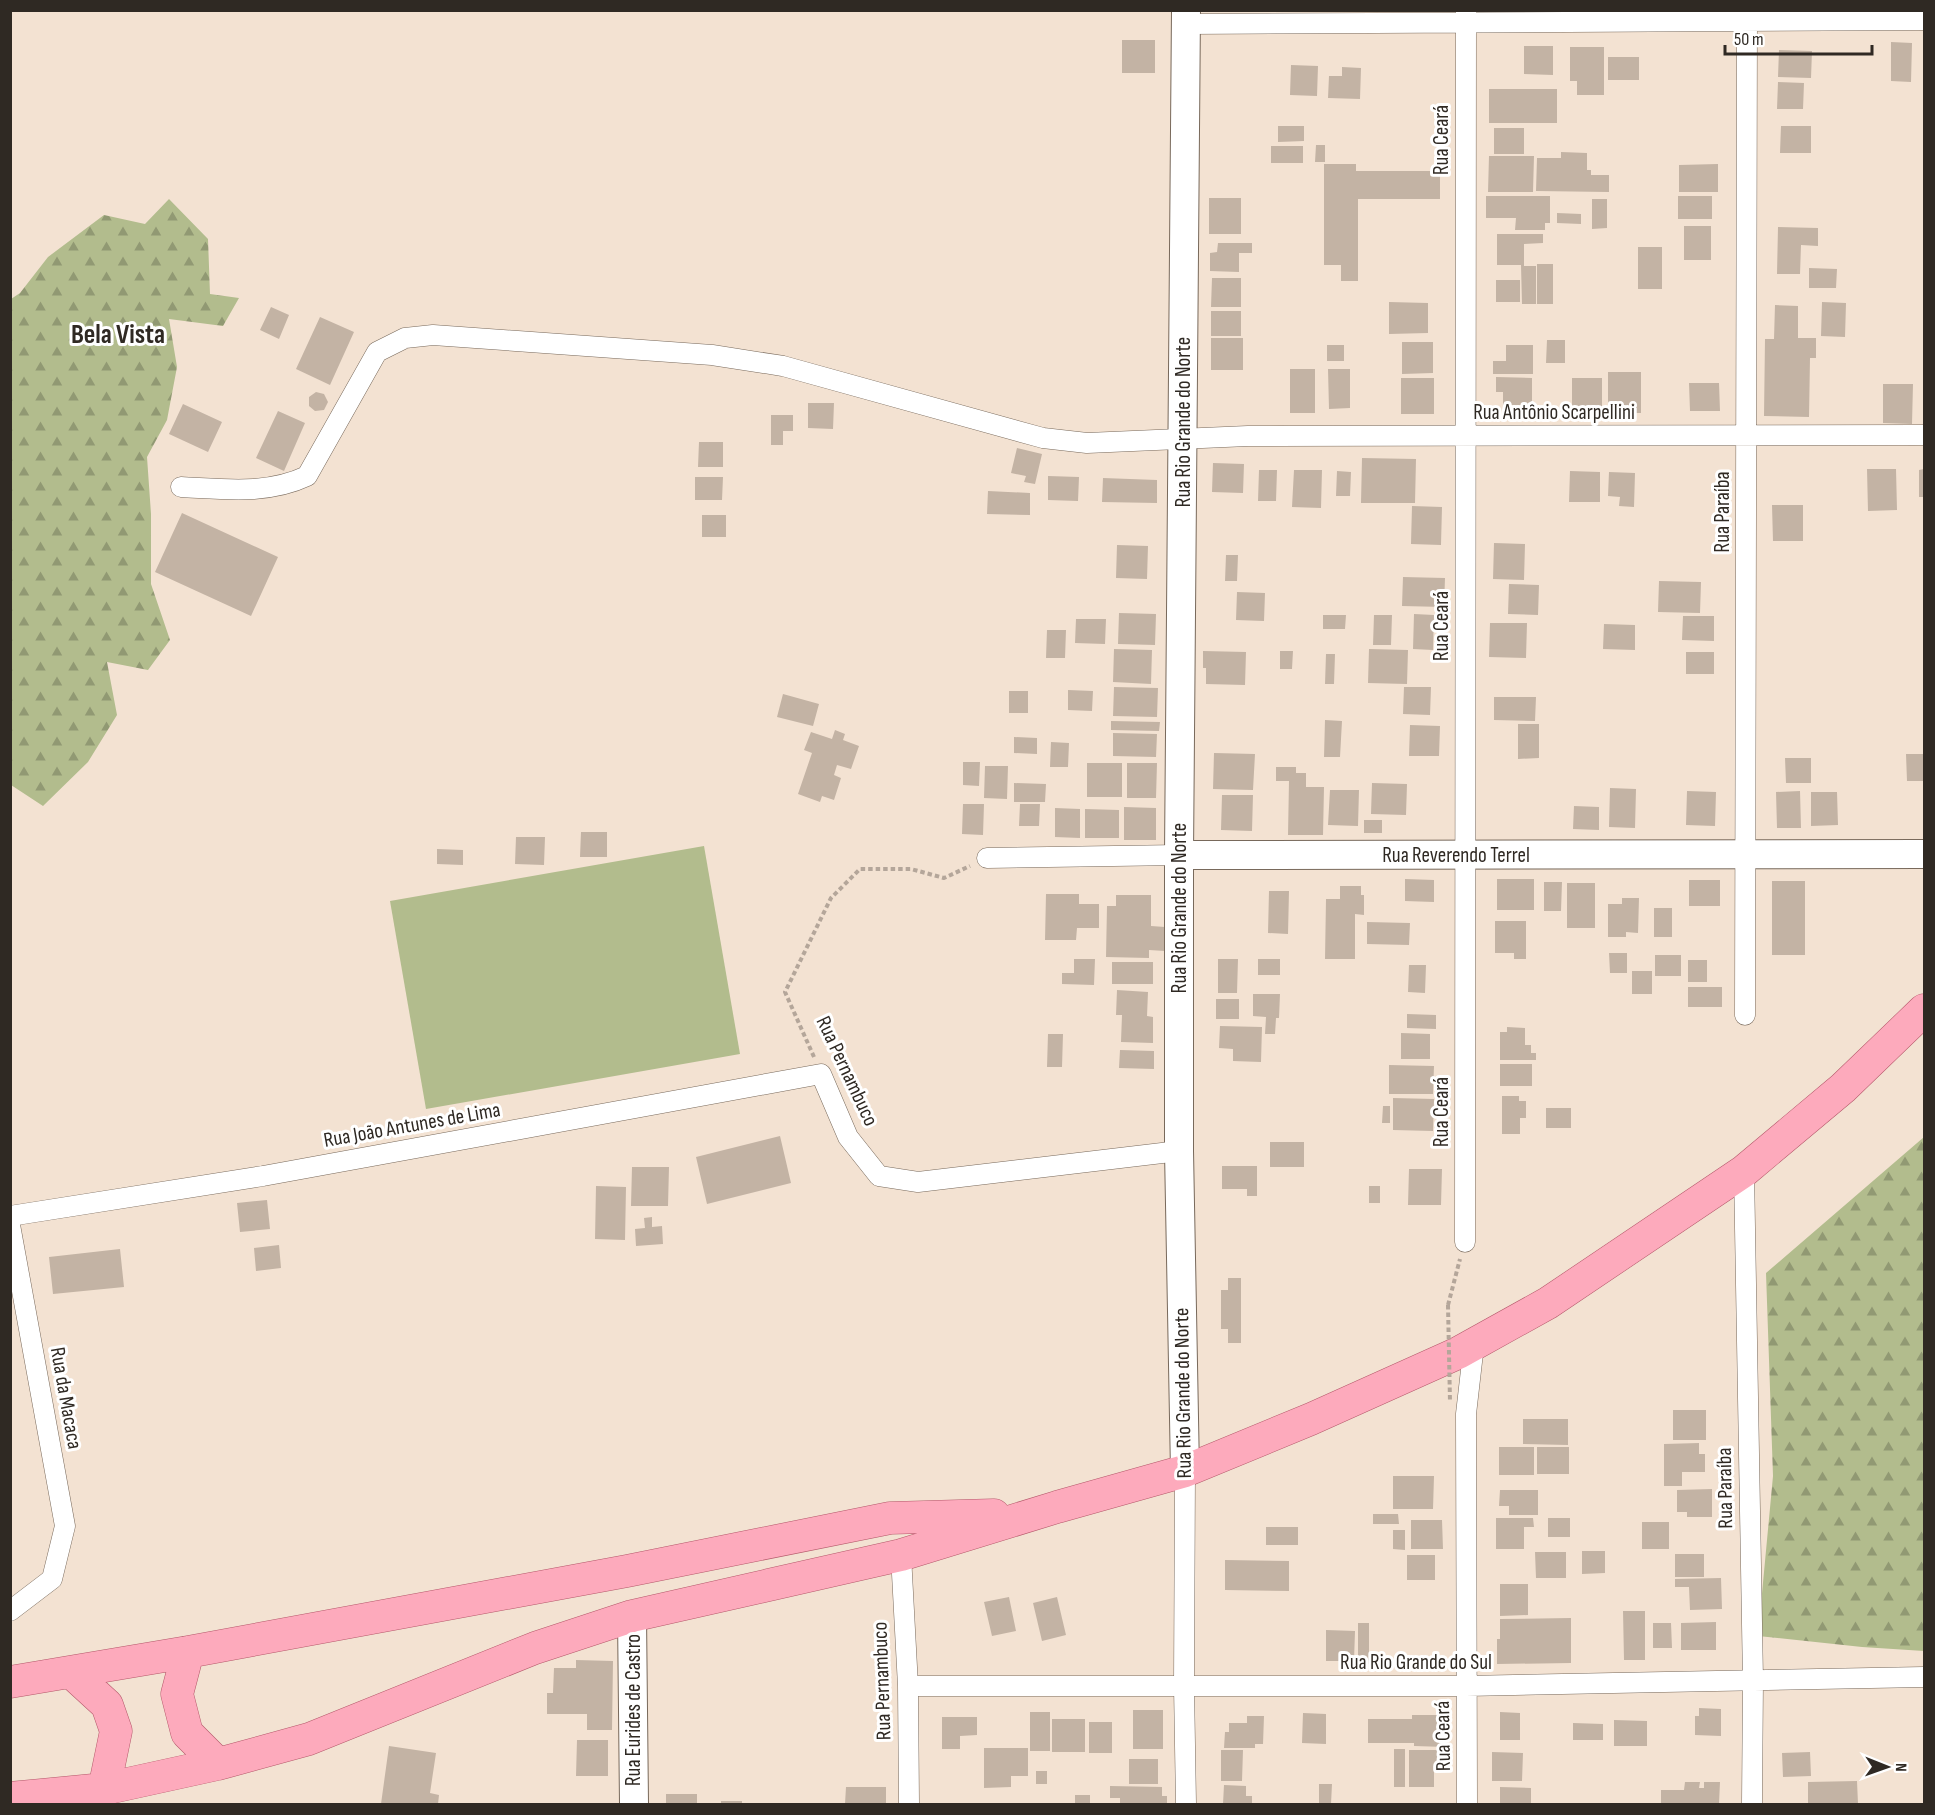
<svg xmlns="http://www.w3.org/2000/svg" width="1935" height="1815" font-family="'Sofia Sans Condensed',sans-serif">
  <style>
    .forest { fill: url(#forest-firs) }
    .pitch { fill: #b2bc8d }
    .building { fill: #c3b3a4 }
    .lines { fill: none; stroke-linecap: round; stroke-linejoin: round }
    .street-casing { stroke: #78695b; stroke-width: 21 }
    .secondary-casing { stroke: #78695b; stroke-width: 30 }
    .primary-casing { stroke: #b4586a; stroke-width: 33 }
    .path { stroke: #b4a69a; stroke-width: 4; stroke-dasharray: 4.5 3; stroke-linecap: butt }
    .street { stroke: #fff; stroke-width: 20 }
    .secondary { stroke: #fff; stroke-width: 28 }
    .primary { stroke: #fdaabc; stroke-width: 32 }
    .path-bridge { stroke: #b4a69a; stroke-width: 4; stroke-dasharray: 4.5 3; stroke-linecap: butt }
    .labels { text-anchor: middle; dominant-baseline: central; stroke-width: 6; stroke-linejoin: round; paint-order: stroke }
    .street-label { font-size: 21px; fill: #2f2923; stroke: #fff }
    .district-label { font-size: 27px; font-weight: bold; fill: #2f2923; stroke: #fff }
  </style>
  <defs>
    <pattern id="forest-firs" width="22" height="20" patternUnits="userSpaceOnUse" patternTransform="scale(1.5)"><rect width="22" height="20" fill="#b2bc8d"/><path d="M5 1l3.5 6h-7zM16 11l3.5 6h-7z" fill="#919973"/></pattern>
  </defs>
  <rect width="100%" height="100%" fill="#f3e2d2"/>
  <path class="forest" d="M169,199l39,40 2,55 29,4 -16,28 -54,-7 8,48 -10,53 -20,37 4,57v70l19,56 -22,30 -41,-8 10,53 -29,47 -45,44 -32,-21v-486l9,-6 28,-36 56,-42 41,9z
    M1924,1137v514l-62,-4 -104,-11 15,-160 -7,-203z"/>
  <path class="pitch" d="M704,846l36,208 -314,55 -36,-208z"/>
  <path class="building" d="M1122,40h33v33h-33z
    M1891,42l21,1 -1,39 -20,-1z
    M1524,46h29v29l-29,-1z
    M1570,47h34v48h-27v-14h-7z
    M1779,50l33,1 -1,27 -33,-1z
    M1608,57h31v23h-31z
    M1291,65l27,1 -1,30 -27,-1z
    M1342,67l19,1 -1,31 -32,-1 1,-22h13z
    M1778,82l26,1 -1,26h-26z
    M1489,89h68v34h-68z
    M1278,126h26v15l-26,1z
    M1781,126h30v27h-31z
    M1494,128h30v26h-30z
    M1316,145h9v17h-10z
    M1271,146h32v17h-32z
    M1561,152l26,1v17h4v5h18v17l-73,-1 1,-33h24z
    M1489,156h45l-1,36h-45z
    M1324,164h32v7h84v28h-82v82h-17v-16h-17z
    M1718,164v28h-39v-27z
    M1486,196h64v27h-5v7h-30l1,-12h-30z
    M1678,196h34v23h-34z
    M1209,198h32v36h-32z
    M1592,199h15v29l-15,1z
    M1557,213l24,1v10l-24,-1z
    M1684,226h27v34h-27z
    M1778,227l40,1v18l-17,-1 -1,29h-23z
    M1497,234h46v9l-19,1v22h12v38h-14l-1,-39h-24z
    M1218,243h34v10h-13v19l-29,-1v-18l7,-1z
    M1638,247h24v42h-24z
    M1537,264h16v40h-16z
    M1809,268l28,1 -1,19h-27z
    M1212,278h29v29h-30z
    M1496,280h24v22h-24z
    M1389,302l39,1v30l-39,1z
    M1822,302l24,1 -1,34 -24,-1z
    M1775,305l23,1v32h18v20h-6l-1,59 -45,-1 1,-77h9z
    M271,307l18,8 -10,24 -19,-9z
    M1211,311h30v25h-30z
    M320,317l34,15 -24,53 -34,-16z
    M1211,338h32v32h-32z
    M1547,340h18v23h-19z
    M1402,342h31v31l-31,1z
    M1327,345h17v16h-17z
    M1506,345h27v29h-40v-13h13z
    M1290,369h25v44h-25z
    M1328,369h22v39l-21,1z
    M1608,372h33v41h-33z
    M1496,377l36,1v27h-29v-13h-7z
    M1401,378h33v36h-33z
    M1572,378h30v36h-30z
    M1689,383h30l1,28h-30z
    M1883,384h30l-1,40 -29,-1z
    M316,392l8,2 4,8 -4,8 -9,1 -6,-5v-9z
    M808,403h26l-1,26 -25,-1z
    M183,404l39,18 -14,30 -39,-18z
    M278,411l27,12 -21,48 -28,-13z
    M771,415h22v16h-10v14h-12z
    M699,442h24v25h-25z
    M1017,448l25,6 -7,30 -11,-2 2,-6 -15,-3z
    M1362,458l54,1 -1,44h-54z
    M1213,463l31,1 -1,29 -31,-1z
    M1867,469h29l1,41 -29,1z
    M1924,469v28h-5v-27z
    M1259,470h18l-1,31h-18z
    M1294,470h28l-1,38 -29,-1z
    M1337,471l14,1 -1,24h-14z
    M1570,471l30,1v30h-31z
    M1609,472l26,1 -1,34 -15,-1 1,-9 -12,-1z
    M1048,476l31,1 -1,24 -30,-1z
    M695,477h28l-1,23h-27z
    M1103,478l54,2v23l-55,-1z
    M988,491l42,2v22l-43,-1z
    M1772,505h31v36h-30z
    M1412,506l30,1 -1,38 -30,-1z
    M182,513l96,44 -27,59 -96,-44z
    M702,515h24v22h-24z
    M1494,543l31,1 -1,36 -31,-1z
    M1117,545l31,1 -1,33 -31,-1z
    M1226,555h12l-1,26h-12z
    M1403,577l42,1 -1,29 -42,-1z
    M1659,581l42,1 -1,31 -42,-1z
    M1509,584l30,1 -1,30 -30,-1z
    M1237,592l28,1 -1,28 -28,-1z
    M1119,613l37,1 -1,31 -37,-1z
    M1414,614l20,1 -1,35 -20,-1z
    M1323,615h23l-1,14h-22z
    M1374,615h18l-1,30h-18z
    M1683,616h31v25l-32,-1z
    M1076,619h30l-1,25 -30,-1z
    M1490,623h37l-1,35 -37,-1z
    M1604,624l31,1v25l-32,-1z
    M1047,630h19l-1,28h-19z
    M1114,649l38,1 -1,34 -38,-2z
    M1369,649l39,1 -1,34 -39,-1z
    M1203,651l43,1 -1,33 -39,-1v-16h-3z
    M1280,651h13l-1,18h-12z
    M1686,652h28v22h-28z
    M1326,654h9l-1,30h-9z
    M1114,687l44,1 -1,29 -44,-1z
    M1404,687h27l-1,28 -27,-1z
    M1068,690l25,1 -1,20 -24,-1z
    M1009,691h19v22h-19z
    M783,694l36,10 -6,22 -36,-9z
    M1494,697h42l-1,24 -41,-1z
    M1325,720l17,1 -2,36h-16z
    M1111,721l49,1 -1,9 -48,-1z
    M1518,724h21v34l-21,1z
    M1410,725l30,1 -1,30h-30z
    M835,730l10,4 -2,6 16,6 -8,23 -14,-4 -3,10 7,3 -7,22 -12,-4 -2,6 -22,-8 14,-41 -8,-3 7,-18 21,7z
    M1113,733l44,1 -1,23 -43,-1z
    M1014,737l23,1v16l-23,-1z
    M1051,742l18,1 -1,24h-18z
    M1214,753l41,1 -2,36 -40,-1z
    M1906,754h18v27h-17z
    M1785,758h26v25h-25z
    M963,762h17l-1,24 -16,-1z
    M1087,763h35v34h-35z
    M1127,763h30l-1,35h-29z
    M985,766h23l-1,33 -23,-1z
    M1276,767h20v6h10v14h18l-1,48h-35l1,-54h-13z
    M1014,783l32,1 -1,18h-31z
    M1372,783l35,1 -1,31 -35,-1z
    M1610,788l26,1 -1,39 -26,-1z
    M1330,790h29l-1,36 -30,-1z
    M1687,791l29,1 -1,34 -29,-1z
    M1800,791l1,37h-24l-1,-36z
    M1811,792h26l1,33 -27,1z
    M1222,795h31l-1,36 -31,-1z
    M963,804h21l-1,31 -21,-1z
    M1020,804h20l-1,22h-20z
    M1574,806l25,1v23l-26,-1z
    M1124,807l32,1v32h-32z
    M1055,808l25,1v29l-25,-1z
    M1085,809l34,1v28h-34z
    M1364,820h18v13h-18z
    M581,832h26v25h-27z
    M516,837h29l-1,28 -29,-1z
    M437,849l26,1v15l-26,-1z
    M1405,879l29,1v22l-29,-1z
    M1497,879h37v31h-37z
    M1689,880h31v26h-31z
    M1772,881h33v74h-33z
    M1544,882h18l-1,29h-17z
    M1567,883h28v45h-28z
    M1340,886h21v9h3v20l-9,-1v45h-30l1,-60h14z
    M1269,891h20l-1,43 -20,-1z
    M1046,894h33v10h20v24h-22l-1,12h-31z
    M1116,895h35v31l14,1v24l-16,-1v8l-43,-1 1,-51h9z
    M1622,898h17l-1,35 -12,-1v5h-18v-33h14z
    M1654,908h18v29h-18z
    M1495,921h31v38h-12v-6h-19z
    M1367,922l43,1 -1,22 -42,-1z
    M1609,953h18v20h-17z
    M1655,955h26v21h-26z
    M1074,959h21l-1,26 -32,-1v-11h12z
    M1218,959h20l-1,34h-19z
    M1258,959h22v16h-22z
    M1688,960h19v22h-19z
    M1112,962h41v22h-41z
    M1409,965h17l-1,28 -17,-1z
    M1632,971h20v23h-20z
    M1688,987h34v20h-34z
    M1117,990l31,2 -1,24 6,1v26l-32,-1 1,-27h-6z
    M1253,994h27l-1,24h-3l-1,16h-10l1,-17 -13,-1z
    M1216,999h23v20h-23z
    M1407,1014l29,1v14l-29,-1z
    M1220,1026l42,1 -1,35 -28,-1v-12l-14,-1z
    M1507,1027l18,1v17h6v8h5v7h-36v-28h7z
    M1401,1033l29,1v25h-29z
    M1048,1034h15l-1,33h-15z
    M1120,1050l34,1v18l-35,-1z
    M1500,1064h32v22h-32z
    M1389,1065l45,1 -1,28h-44z
    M1502,1096h17v5h7v17h-6v16h-18z
    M1393,1098l41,1 -1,32 -40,-1z
    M1383,1106h7v17h-8z
    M1546,1108h25v20h-25z
    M780,1136l11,47 -84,21 -11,-47z
    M1270,1142h34v25h-34z
    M1222,1166h35v30h-10v-7h-25z
    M632,1167h37l-1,39h-37z
    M1409,1169h33l-1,36h-33z
    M596,1186l30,1 -1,53 -30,-1z
    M1369,1186h11v17h-11z
    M267,1200l3,29 -30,3 -3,-29z
    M652,1217v10l10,-1 1,18 -27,2 -1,-17 10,-1 -1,-10z
    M279,1245l2,23 -25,3 -2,-23z
    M120,1249l4,38 -71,7 -4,-37z
    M1228,1278h13v65h-13v-14h-7v-39h7z
    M1673,1410h33v30h-33z
    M1523,1419h45v26l-45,-1z
    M1699,1443v11h6v18h-23v14h-18v-42z
    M1499,1447h35v28h-35z
    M1537,1447h32v27h-32z
    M1393,1476h41l-1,33h-40z
    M1712,1489v28h-25v-5h-10v-22z
    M1500,1490h38v25h-29v-9h-10z
    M1373,1514h25l1,10h-26z
    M1496,1518h37l1,9h-10v22h-28z
    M1548,1518h22v19h-22z
    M1411,1520h31l1,29h-32z
    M1642,1522h27v27h-27z
    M1266,1527h32v18h-32z
    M1393,1530h12v20l-12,-1z
    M1582,1551h23v22l-23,1z
    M1535,1552h31v26h-30z
    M1675,1554h29v23h-29z
    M1407,1555h28v25h-28z
    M1225,1560l64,1v30l-64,-1z
    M1721,1578l1,31 -32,1 -1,-23h-14v-8z
    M1500,1584h28v31l-28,1z
    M1009,1597l7,34 -24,5 -8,-34z
    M1057,1597l9,38 -24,6 -9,-38z
    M1623,1611h22v49h-21z
    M1571,1618v45l-74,1v-25h3v-20z
    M1716,1622v28h-35v-27z
    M1358,1623h11v41h-11z
    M1653,1623h18l1,25h-19z
    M1326,1630l29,1 -1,30h-28z
    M576,1660l37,1 -1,69h-25v-16h-40v-21h6l1,-25h22z
    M1699,1708l22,1v27l-26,-1v-19h4z
    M1133,1710h30v39h-30z
    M1030,1712h20v39h-20z
    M1500,1712l20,1v27h-20z
    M1303,1713l23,1v30l-24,-1z
    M1412,1715h30v15l4,1v16l-32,-1v-3h-46v-24h44z
    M1247,1716h17l-1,28h-8v4h-31l1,-16h4v-9h18z
    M942,1717h35v18l-17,1v13h-18z
    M1052,1719h33v33h-33z
    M1614,1720l33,1v25h-33z
    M1089,1722h23v31h-23z
    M1573,1723l30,1v16h-30z
    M577,1740h31v36h-32z
    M389,1746l47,7 -6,40 9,2 -1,9h-57z
    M984,1748h44v28h-17v11l-27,1z
    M1394,1749h11v38h-11z
    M1221,1750h22l-1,31h-21z
    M1409,1750h36v20h-11v17h-25z
    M1492,1752l31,1 -1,28h-30z
    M1810,1752l1,24 -28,1 -1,-24z
    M1129,1759h29v25h-29z
    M1036,1771h11v13h-11z
    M1857,1781l1,23h-50v-22z
    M1685,1782h15l-1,6h5v-6h16l-1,22h-58v-14h23z
    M1319,1784h13l-1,20h-12z
    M1224,1785l22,1v10h6v8h-29z
    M1110,1786l52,1v9h5v8h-47v-6h-10z
    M846,1787h40v17h-41z
    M1500,1787l31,1v16h-31z
    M666,1794h31v10h-31z
    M1075,1795h15v8h-15z
    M721,1801h21v3h-21z"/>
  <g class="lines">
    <defs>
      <path id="street" d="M1186,24l738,-4
        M181,487c43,2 86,8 126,-11l70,-124 28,-14 28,-3 279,20 71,11 260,72 44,5 161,-7 676,-1
        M987,858l192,-3
        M1745,1015l2,-1005
        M1744,1171l9,509 -1,124
        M10,1216l253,-40 558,-102 27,63 31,39 39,6 261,-31
        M10,1225l55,301 -13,53 -42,32
        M1465,1242l1,-1232
        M1185,1471l-1,215 2,118
        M901,1555l7,131 1,118
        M908,1686h558l458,-9
        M1467,1804l-1,-390 8,-70"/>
      <path id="secondary" d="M1179,855l745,-1
        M1185,1471l-6,-320v-296l7,-845
        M632,1616l2,188"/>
      <path id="primary" d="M188,1652l-11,42 10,39 31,31
        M71,1672l36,33 9,26 -12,58
        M10,1682l178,-30 439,-81 263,-53 104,-3
        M10,1798l94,-9 114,-25 91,-25 226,-91 97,-32 269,-61 156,-48 128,-36 126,-52 147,-66 90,-50 196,-132 99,-83 81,-78"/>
    </defs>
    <use href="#street" class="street-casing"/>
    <use href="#secondary" class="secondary-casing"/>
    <use href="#primary" class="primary-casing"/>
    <path class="path" d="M814,1057l-29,-65 46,-94 29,-29h51l33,9 26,-12
      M1448,1305l12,-46"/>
    <use href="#street" class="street"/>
    <use href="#secondary" class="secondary"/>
    <use href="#primary" class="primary"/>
    <path class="path-bridge" d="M1448,1305l2,97"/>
  </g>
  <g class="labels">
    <g class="street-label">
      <text transform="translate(1441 140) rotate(-90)">Rua Ceará</text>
      <text x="1554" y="412">Rua Antônio Scarpellini</text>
      <text transform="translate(1183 422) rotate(-90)">Rua Rio Grande do Norte</text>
      <text transform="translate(1722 512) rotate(-90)">Rua Paraíba</text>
      <text transform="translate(1441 626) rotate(-90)">Rua Ceará</text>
      <text x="1456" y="855">Rua Reverendo Terrel</text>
      <text transform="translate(1179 908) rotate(-90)">Rua Rio Grande do Norte</text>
      <text transform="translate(847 1071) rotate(65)">Rua Pernambuco</text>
      <text transform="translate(1441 1112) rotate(-90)">Rua Ceará</text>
      <text transform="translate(412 1125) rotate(-10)">Rua João Antunes de Lima</text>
      <text transform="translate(1183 1393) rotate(-91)">Rua Rio Grande do Norte</text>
      <text transform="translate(66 1398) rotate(80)">Rua da Macaca</text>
      <text transform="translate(1725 1488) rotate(-91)">Rua Paraíba</text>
      <text x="1416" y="1662">Rua Rio Grande do Sul</text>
      <text transform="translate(882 1681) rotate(-92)">Rua Pernambuco</text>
      <text transform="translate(633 1710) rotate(-90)">Rua Eurides de Castro</text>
      <text transform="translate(1443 1736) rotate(-91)">Rua Ceará</text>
    </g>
    <g class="district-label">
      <text x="118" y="335">Bela Vista</text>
    </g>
  </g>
  <rect width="1935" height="1815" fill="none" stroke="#2f2923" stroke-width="24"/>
  <g transform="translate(1887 1767) rotate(91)" stroke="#ffffff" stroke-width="4.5" paint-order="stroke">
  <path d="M0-4.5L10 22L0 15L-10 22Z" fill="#2f2923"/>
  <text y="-9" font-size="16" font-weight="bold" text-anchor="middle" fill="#2f2923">N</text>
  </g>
  <path d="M1725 45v9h147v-9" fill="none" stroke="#2f2923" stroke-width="3"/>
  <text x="1734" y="45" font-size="18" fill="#2f2923" stroke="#ffffff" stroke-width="4.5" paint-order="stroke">50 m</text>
</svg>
